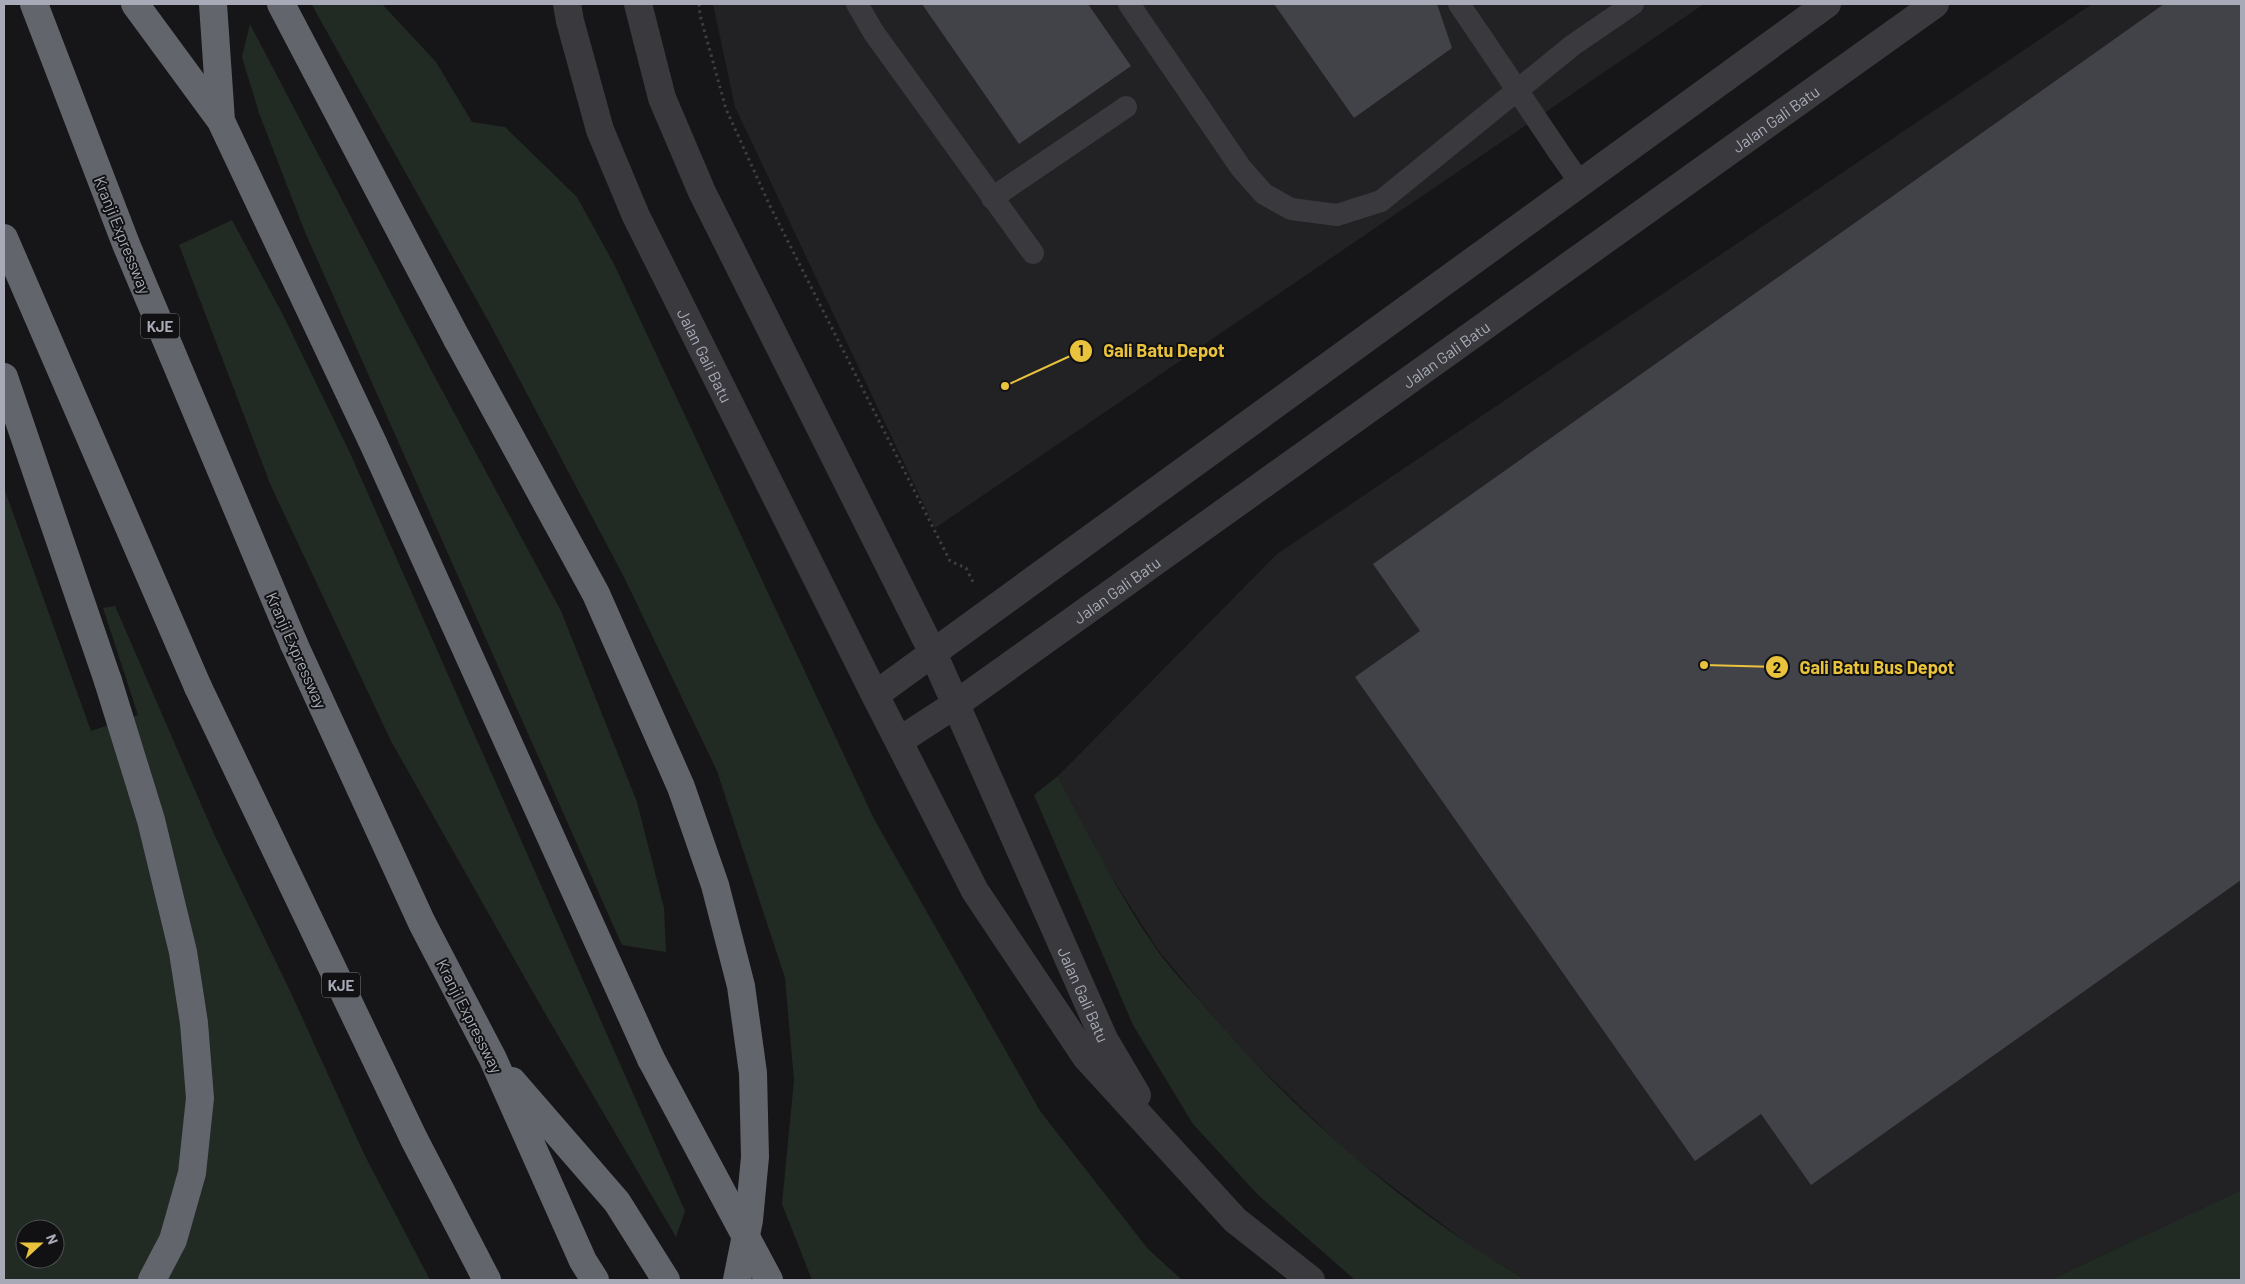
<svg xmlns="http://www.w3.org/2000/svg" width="2245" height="1284" font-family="Barlow,sans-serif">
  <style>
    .built { fill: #222225 }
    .green { fill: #222a24; fill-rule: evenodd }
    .building { fill: #424348 }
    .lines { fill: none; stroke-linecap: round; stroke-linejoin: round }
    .path { stroke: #3d3e43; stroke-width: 3; stroke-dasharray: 2.5 4; stroke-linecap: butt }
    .lane { stroke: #39393e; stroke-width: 22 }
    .street { stroke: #39393e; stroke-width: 28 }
    .highway { stroke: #63656d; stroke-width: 28 }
    .lane-bridge { stroke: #39393e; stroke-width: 22 }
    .highway-bridge { stroke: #63656d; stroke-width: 28 }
    .labels { text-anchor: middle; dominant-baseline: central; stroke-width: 4; stroke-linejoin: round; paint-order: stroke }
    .shield { fill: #111113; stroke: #7b7d86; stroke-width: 1 }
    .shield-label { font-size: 15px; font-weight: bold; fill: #a8abb7 }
    .street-label { font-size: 16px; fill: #a8abb7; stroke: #111113 }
    .leader { fill: none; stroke: #eac33c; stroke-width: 2 }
    .callout-dot { fill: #eac33c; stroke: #111113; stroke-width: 2 }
    .mark-label { font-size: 15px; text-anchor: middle; font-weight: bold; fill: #111 }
    .callout-label { font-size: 18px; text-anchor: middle; font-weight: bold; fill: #eac33c; stroke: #111113; stroke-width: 4; stroke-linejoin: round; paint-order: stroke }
  </style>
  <rect width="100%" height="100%" fill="#161618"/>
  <path class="built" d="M713,4h991l-769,524 -200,-421z
    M2092,4h149v1186l-191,90h-524l-46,-27 -132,-100 -111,-108 -79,-95 -52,-82 -48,-92 219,-222z"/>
  <path class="green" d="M313,4h69l54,58 36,60 33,5 72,70 37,67 260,555 166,292 108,138 34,31h-370l-30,-76 12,-124 -9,-102 -68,-207 -93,-194 -134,-253 -178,-319z
    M250,24l180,344 131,243 76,191 27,106 2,44 -44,-7 -317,-713 -46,-119 -17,-56z
    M232,220l50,93 68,140 335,758 -9,26 -134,-229 -151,-267 -120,-255 -92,-241z
    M4,488l87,243 47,-16 -35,-107 12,-2 99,228 77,159 74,163 65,124h-426zM25,1229h30v30h-30z
    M1058,776c31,59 61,120 99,174 13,18 29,35 44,52 90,108 204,207 325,278h-171l-97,-85 -65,-71 -60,-99 -99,-230z
    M2241,1190v90h-191z"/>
  <path class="building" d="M922,4h166l43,62 -112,78z
    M1274,4h163l15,44 -98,70z
    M2164,4h77v876l-430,305 -50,-71 -66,47 -340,-484 65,-46 -47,-67z"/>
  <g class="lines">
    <path class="path" d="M699,4l1,11 26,94 44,97 180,355 16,7 7,14"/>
    <path class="lane" d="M857,4l17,29 159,220
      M1129,4l112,164 23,26 27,15 46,6 44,-14 192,-156 60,-41
      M1459,4l42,62
      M1558,151l23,33
      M992,198l134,-91"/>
    <g class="street">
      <path id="s1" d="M567,4l3,17 30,109 36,86 239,479 100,196 111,166 149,163 76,60"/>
      <path id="s2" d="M638,4l24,94 40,94 231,461 171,386 33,56"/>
      <path d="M875,695l952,-691"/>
      <path id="s3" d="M899,741l57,-37 979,-700"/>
    </g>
    <path class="highway" d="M135,4l86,117 152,322 278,616
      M213,4l8,117
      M457,339l139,255 85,193 34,98 26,101 12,87 2,84 -6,63 -12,60
      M294,644l128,279 71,136 90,202 12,19
      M108,681l43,139 32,132 11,71 6,75 -8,75 -19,67 -21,40
      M198,687l216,452 73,141
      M512,1081l105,121 49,78"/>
    <path class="lane-bridge" d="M1501,66l57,85"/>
    <path class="highway-bridge" d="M34,4l92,240 168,400
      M281,4l176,335
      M4,238l194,449
      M4,377l104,304
      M651,1059l118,221"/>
  </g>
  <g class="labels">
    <g class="shield">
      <rect x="141" y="313.5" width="38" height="25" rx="4"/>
      <rect x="322" y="972.5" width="38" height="25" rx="4"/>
    </g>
    <g class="shield-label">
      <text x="160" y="326">KJE</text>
      <text x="341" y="985">KJE</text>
    </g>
    <g class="street-label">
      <text stroke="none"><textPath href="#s3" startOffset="1075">Jalan Gali Batu</textPath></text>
      <text transform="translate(123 235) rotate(68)">Kranji Expressway</text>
      <text stroke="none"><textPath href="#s3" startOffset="670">Jalan Gali Batu</textPath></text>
      <text stroke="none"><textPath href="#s1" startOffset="379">Jalan Gali Batu</textPath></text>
      <text stroke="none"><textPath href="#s3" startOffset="265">Jalan Gali Batu</textPath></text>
      <text transform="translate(297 650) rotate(66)">Kranji Expressway</text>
      <text stroke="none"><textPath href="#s2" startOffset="1088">Jalan Gali Batu</textPath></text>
      <text transform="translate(470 1016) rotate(63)">Kranji Expressway</text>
    </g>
  </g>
  <path class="leader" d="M1005 386L1081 351M1704 665L1777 667"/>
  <g class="callout-dot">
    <circle cx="1005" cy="386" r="5"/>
    <circle cx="1704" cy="665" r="5"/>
    <circle cx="1081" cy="351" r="12"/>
    <circle cx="1777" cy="667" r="12"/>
  </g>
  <g class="mark-label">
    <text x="1081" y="356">1</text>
    <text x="1777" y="673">2</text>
  </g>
  <g class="callout-label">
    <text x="1164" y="357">Gali Batu Depot</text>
    <text x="1877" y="674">Gali Batu Bus Depot</text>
  </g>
  <rect width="2245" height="1284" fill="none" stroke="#a8abb7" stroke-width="10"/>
  <g transform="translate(40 1244) rotate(69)"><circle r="24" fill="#111113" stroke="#4d4f55"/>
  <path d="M0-4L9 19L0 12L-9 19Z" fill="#eac33c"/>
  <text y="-8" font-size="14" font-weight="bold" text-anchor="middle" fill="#a8abb7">N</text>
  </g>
</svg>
